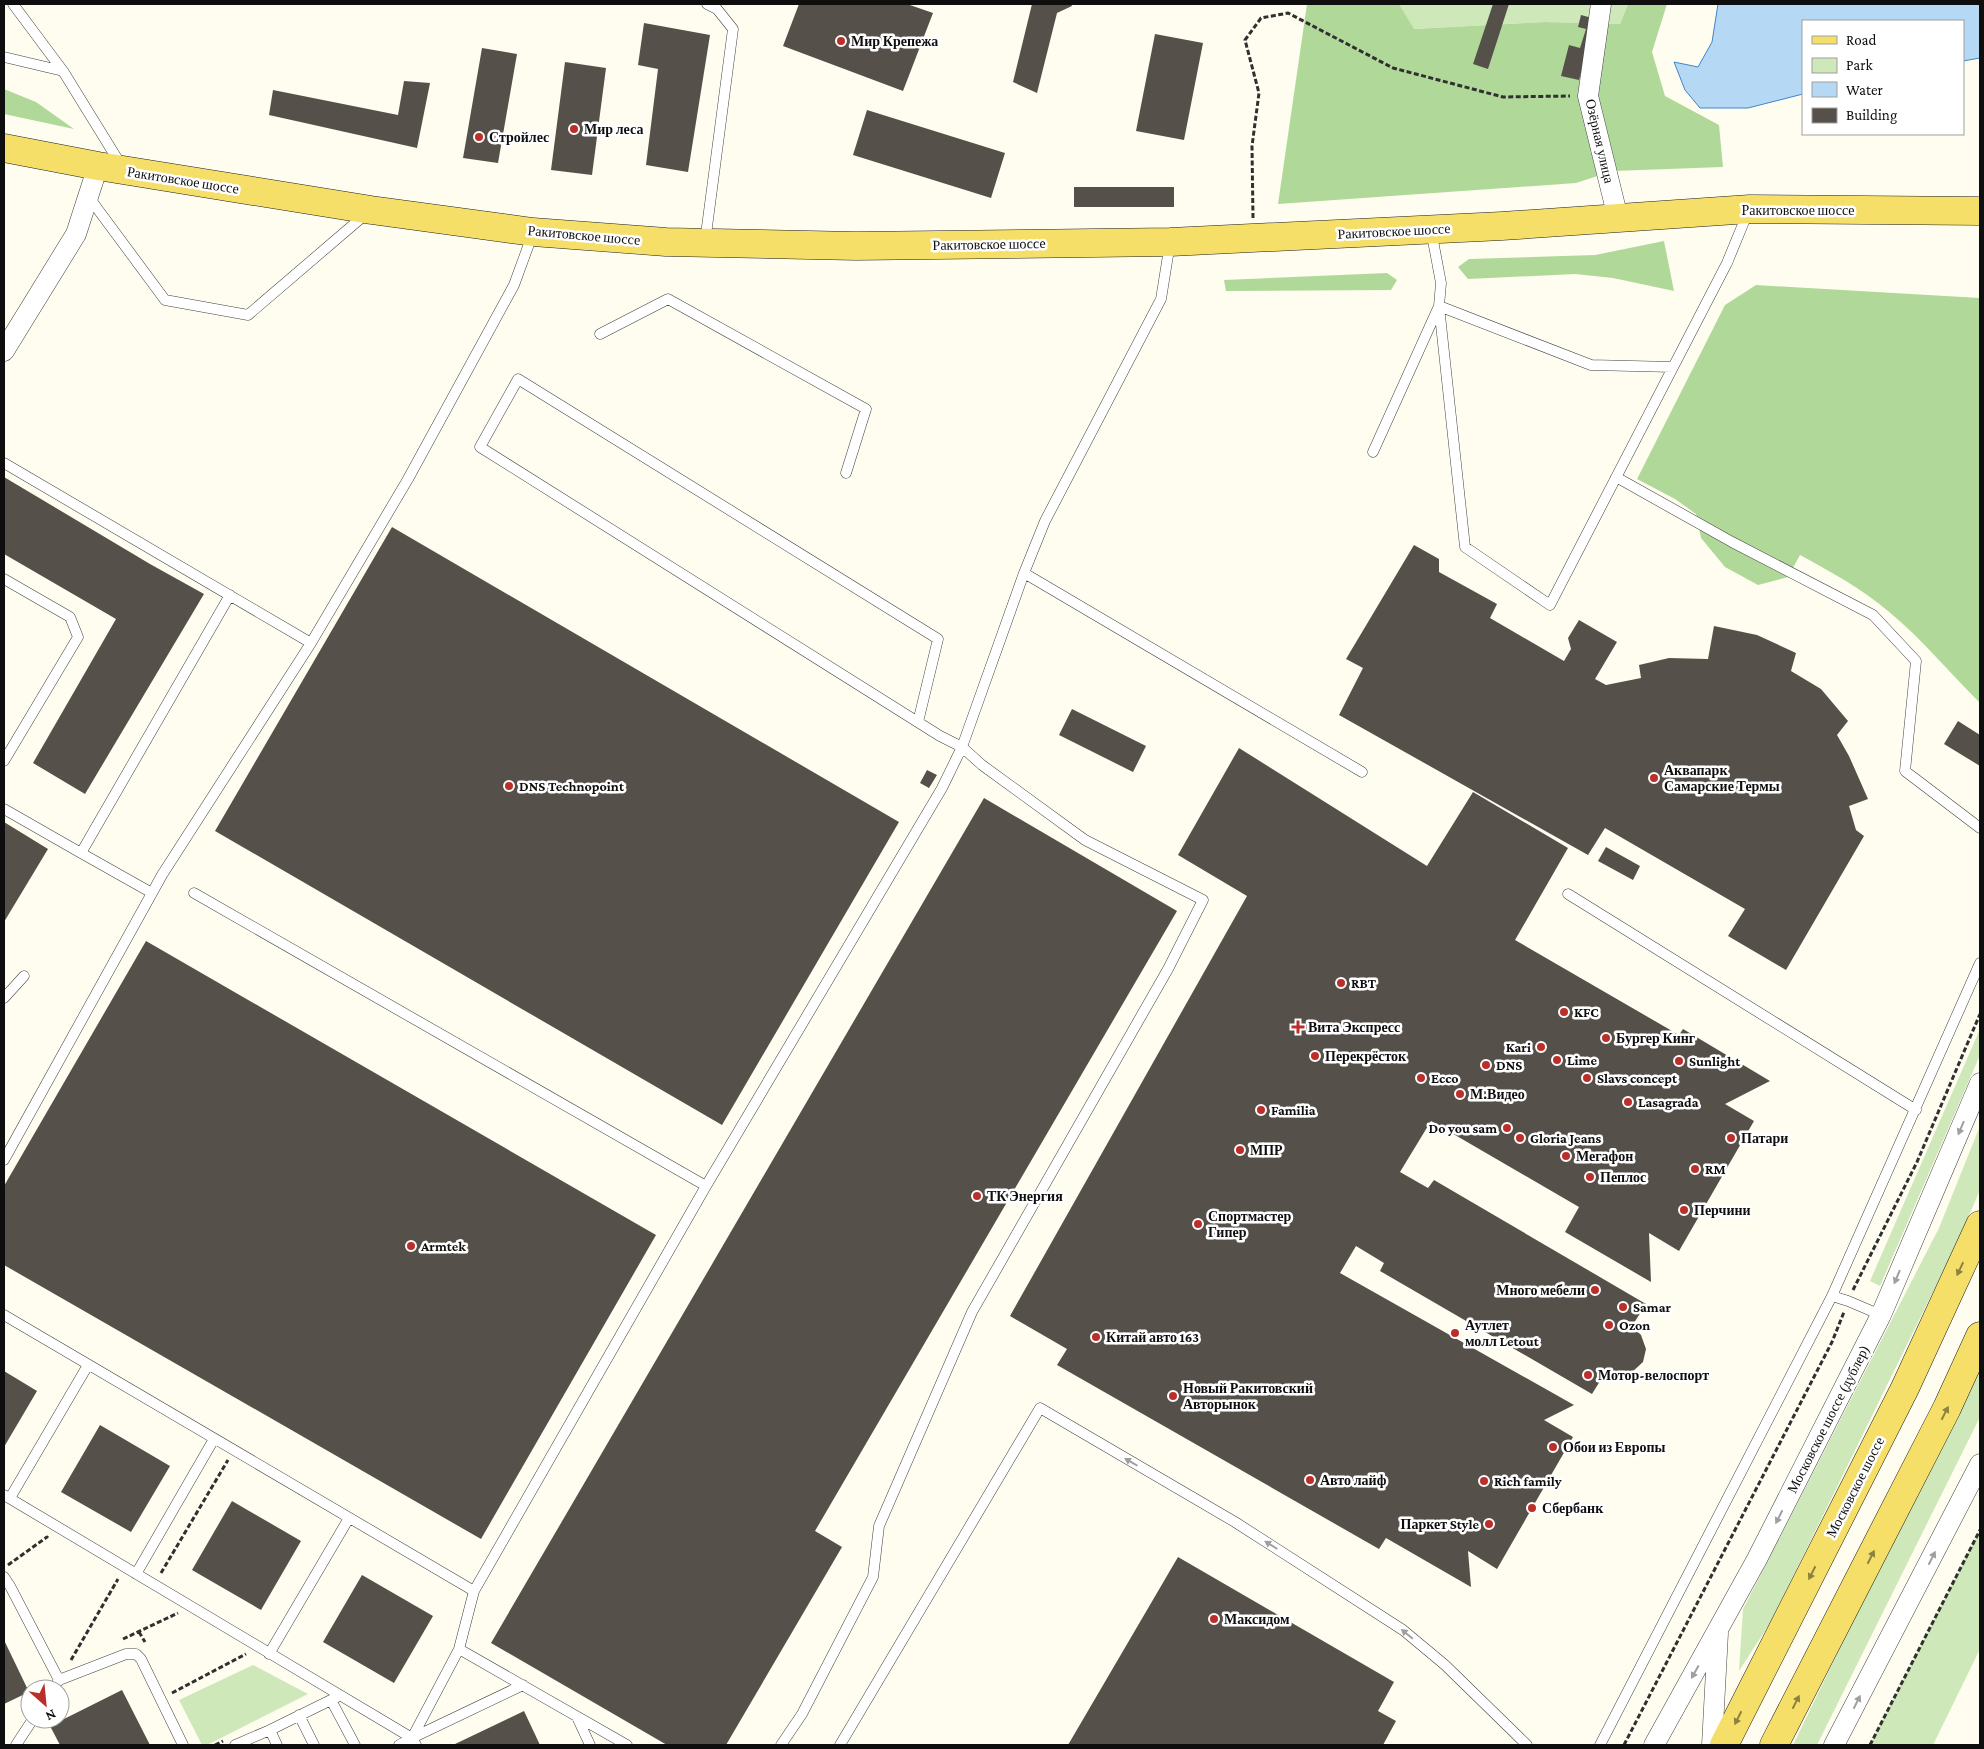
<svg xmlns="http://www.w3.org/2000/svg" width="1984" height="1749" font-family="'Crimson Pro',serif">
  <style>
    .green { fill: #cee8ba }
    .forest { fill: #b0d999 }
    .water { fill: #b5d8f5; stroke: #3e86ca }
    .building { fill: #56504b }
    .lines { fill: none; stroke-linecap: round; stroke-linejoin: round }
    .lane-casing { stroke: #414141; stroke-width: 11 }
    .street-casing { stroke: #414141; stroke-width: 21 }
    .primary-casing { stroke: #1f1f1f; stroke-width: 29 }
    .path { stroke: #303030; stroke-width: 3; stroke-dasharray: 5 2.5; stroke-linecap: butt }
    .lane { stroke: #fff; stroke-width: 10 }
    .street { stroke: #fff; stroke-width: 20 }
    .primary { stroke: #f5df69; stroke-width: 28 }
    .oneway { fill: #9f9f9f }
    .oneway2 { fill: #8d8140 }
    .poi-dot { fill: #bb2e29; stroke: #fff; stroke-width: 2 }
    .labels { text-anchor: middle; dominant-baseline: central; stroke-width: 5; stroke-linejoin: round; paint-order: stroke }
    .poi-label { font-size: 14px; font-weight: bold; fill: #0e0e0e; stroke: #fff; text-anchor: start }
    .street-label { font-size: 14px; fill: #0e0e0e; stroke: #fff }
  </style>
  <rect width="100%" height="100%" fill="#fffdef"/>
  <path class="green" d="M1399,4h229l-8,20 -75,-2 -132,7z
    M1980,1029v26l-100,231 -10,-5z
    M1980,1126v64l-24,55 -186,378 -31,48 4,-62 196,-381z
    M1980,1360v57l-163,328h-24z
    M1980,1530v119l-47,96h-63z
    M253,1665l55,29 -101,51h-5l-23,-45z"/>
  <path class="forest" d="M1307,4h92l15,25 131,-7 75,2 8,-20h39l-15,48 13,44 54,29 4,42 -110,4 -37,12 -298,21z
    M4,89l32,13 38,27 -70,-15z
    M1664,241l10,50 -61,-13 -38,-4 -107,5 -10,-12 11,-8 126,-4z
    M1387,273l10,7 -6,10 -165,1 -2,-11z
    M1756,285l224,13v405c-31,-31 -58,-64 -92,-92 -27,-23 -57,-39 -88,-56l-12,22 -30,8 -33,-18 -24,-29 -5,-24 -21,-15 -38,-20 88,-174z"/>
  <path class="water" d="M1718,4h262v54l-17,3v-40h-160v73l-55,14h-48l-15,-18 -11,-28 24,5 14,-25z"/>
  <path class="building" d="M799,4h108l26,9 -30,78 -120,-45z
    M1032,4h39l1,2 -15,7 -20,80 -24,-11z
    M1493,4h16l-21,65 -15,-5z
    M1581,15l15,4 -17,61 -18,-4 8,-31 11,3 6,-19 -8,-2z
    M644,23l66,12 -22,137 -42,-7 12,-96 -20,-4z
    M1155,34l48,9 -19,97 -48,-9z
    M482,48l35,6 -19,109 -35,-5z
    M565,62l41,6 -14,107 -41,-5z
    M404,81l26,2 -13,65 -148,-33 4,-25 125,25z
    M867,110l138,43 -14,45 -138,-43z
    M1074,187h100v20h-100z
    M4,477l146,87 54,30 -119,200 -52,-31 83,-144 -112,-65z
    M392,527l507,295 -177,303 -507,-294z
    M1414,545l25,14v13l58,32 -7,14 74,43 7,-12 -3,-11 11,-18 38,22 -22,37 11,6 35,-7 -2,-13 30,-7 39,1 6,-33 43,9 39,18 -5,18 30,18 27,32 -11,14 12,21 19,43 -19,7 7,24 8,6 -78,134 -58,-34 17,-27 -140,-81 -17,27 -249,-140 24,-47 -17,-9z
    M1072,709l74,37 -13,26 -74,-37z
    M1958,721l22,14v31l-36,-22z
    M1239,748l188,118 46,-74 95,56 -53,92 164,95 4,-6 87,52 -45,23 29,17 -75,130 -30,-18 2,49 -86,-50 14,-25 -148,-86 -31,51 28,16 6,-8 212,124 -14,22 9,9 5,14 -3,13 -12,11 -14,3 -12,-3 -13,21 -212,-123 4,-8 -28,-17 -16,27 234,132 -30,15 29,17 -76,132 -29,-18 3,36 -85,-49 -7,11 -322,-184 10,-16 -57,-33 237,-420 -69,-41z
    M927,770l10,5 -8,13 -9,-5z
    M984,798l193,113 -362,620 27,16 -116,198h-59l-176,-102z
    M4,822l44,27 -44,73z
    M1606,847l34,19 -7,14 -35,-19z
    M146,941l510,294 -175,304 -477,-274v-79z
    M4,1371l33,20 -33,56z
    M100,1425l70,41 -39,66 -70,-40z
    M232,1501l69,40 -40,69 -69,-40z
    M1178,1557l216,125 -16,29 18,10 -13,24h-315z
    M362,1575l71,41 -39,67 -71,-41z
    M4,1640l25,52 -25,12z
    M122,1690l28,55h-90l-10,-19z
    M524,1711l16,34h-87z"/>
  <g class="lines">
    <defs>
      <path id="lane" d="M13,4l50,67 58,94
        M4,57l59,14
        M88,196l77,104 83,15 119,-102
        M705,242l28,-213 -16,-20 -10,-5
        M600,334l68,-35 198,110 -20,64
        M1673,367l-82,-2 -152,-59 26,241 85,58 177,-342 21,-51
        M1373,452l66,-146 2,-23 -10,-53
        M4,463l307,180
        M1616,477l116,65 141,73 43,46 -11,110 75,57
        M1024,573l338,199
        M4,579l66,38 8,20 -74,124
        M4,809l77,44
        M152,893l-71,-40 149,-258
        M194,893l512,293
        M1568,894l348,216
        M4,998l20,-22
        M4,1160l158,-285 149,-232 97,-164 106,-194 19,-52
        M1832,1296l16,5 33,14
        M4,1315l470,276
        M4,1495l408,243 4,7
        M10,1498l78,-133
        M136,1574l78,-135
        M4,1577l6,9 49,94
        M459,1649l168,96
        M269,1654l80,-136
        M523,1685l-111,53 47,-89 15,-58 232,-405 236,-398 20,-41 62,-174 21,-52 116,-222 9,-56
        M53,1689l6,-9 67,-26h10l5,5 42,86
        M331,1700l24,45
        M299,1715l15,30
        M577,1717l13,28
        M270,1730l69,-34
        M16,1745l17,-26
        M235,1745l35,-15 7,15
        M399,1745l13,-7
        M781,1745l21,-31 71,-137 6,-51 93,-214 196,-343 35,-69 -118,-60 -103,-75 -20,-18 -22,-11 -460,-289 38,-68 420,260 -20,83
        M840,1745l200,-337 195,114 168,108 42,35 82,80
        M1600,1745l232,-449 148,-333"/>
      <path id="street" d="M1601,4l-13,92 30,122
        M4,351l72,-117 22,-68
        M1654,1745l103,-186 124,-244 99,-232
        M1712,1745l6,-112
        M1834,1745l146,-281"/>
      <path id="primary" d="M4,148l94,18 273,44 162,22 133,10 190,4 314,-4 332,-16 248,-17 230,2
        M1724,1745l181,-357 75,-163
        M1774,1745l173,-337 33,-72"/>
    </defs>
    <use href="#lane" class="lane-casing"/>
    <use href="#street" class="street-casing"/>
    <use href="#primary" class="primary-casing"/>
    <path class="path" d="M1253,218l-1,-72 7,-53 -14,-53 16,-22 27,-5 105,55 110,29 67,-1
      M1853,1290l64,-128 63,-148
      M8,1565l39,-28 1,1
      M161,1573l67,-113
      M139,1632l6,10
      M123,1639l55,-26
      M71,1660l47,-81
      M172,1693l74,-39
      M215,1745l8,-4
      M1624,1745l208,-403 12,-30
      M1870,1745l110,-215"/>
    <use href="#lane" class="lane"/>
    <use href="#street" class="street"/>
    <use href="#primary" class="primary"/>
  </g>
  <defs><path id="oneway-solid" d="M-6-.8H1V-3.2L6.5 0L1 3.2V.8H-6Z" transform="scale(1.25)"/></defs>
  <g class="oneway">
    <use href="#oneway-solid" transform="translate(1961 1128) rotate(113)"/>
    <use href="#oneway-solid" transform="translate(1897 1277) rotate(113)"/>
    <use href="#oneway-solid" transform="translate(1131 1462) rotate(-150)"/>
    <use href="#oneway-solid" transform="translate(1779 1517) rotate(117)"/>
    <use href="#oneway-solid" transform="translate(1271 1545) rotate(-148)"/>
    <use href="#oneway-solid" transform="translate(1932 1558) rotate(-63)"/>
    <use href="#oneway-solid" transform="translate(1407 1634) rotate(-141)"/>
    <use href="#oneway-solid" transform="translate(1695 1672) rotate(119)"/>
    <use href="#oneway-solid" transform="translate(1857 1702) rotate(-63)"/>
  </g>
  <g class="oneway2">
    <use href="#oneway-solid" transform="translate(1960 1269) rotate(115)"/>
    <use href="#oneway-solid" transform="translate(1945 1413) rotate(-63)"/>
    <use href="#oneway-solid" transform="translate(1871 1557) rotate(-63)"/>
    <use href="#oneway-solid" transform="translate(1812 1573) rotate(117)"/>
    <use href="#oneway-solid" transform="translate(1796 1702) rotate(-63)"/>
    <use href="#oneway-solid" transform="translate(1738 1718) rotate(117)"/>
  </g>
  <g class="poi-dot">
    <circle cx="841" cy="41" r="5"/>
    <circle cx="574" cy="129" r="5"/>
    <circle cx="479" cy="137" r="5"/>
    <circle cx="1654" cy="778" r="5"/>
    <circle cx="509" cy="786" r="5"/>
    <circle cx="1341" cy="983" r="5"/>
    <circle cx="1564" cy="1012" r="5"/>
    <path d="M1295.5 1019.5h5v5h5v5h-5v5h-5v-5h-5v-5h5z"/>
    <circle cx="1606" cy="1038" r="5"/>
    <circle cx="1541" cy="1047" r="5"/>
    <circle cx="1315" cy="1056" r="5"/>
    <circle cx="1557" cy="1060" r="5"/>
    <circle cx="1679" cy="1061" r="5"/>
    <circle cx="1486" cy="1065" r="5"/>
    <circle cx="1421" cy="1078" r="5"/>
    <circle cx="1587" cy="1078" r="5"/>
    <circle cx="1460" cy="1094" r="5"/>
    <circle cx="1628" cy="1102" r="5"/>
    <circle cx="1261" cy="1110" r="5"/>
    <circle cx="1507" cy="1128" r="5"/>
    <circle cx="1520" cy="1138" r="5"/>
    <circle cx="1731" cy="1138" r="5"/>
    <circle cx="1240" cy="1150" r="5"/>
    <circle cx="1566" cy="1156" r="5"/>
    <circle cx="1695" cy="1169" r="5"/>
    <circle cx="1590" cy="1177" r="5"/>
    <circle cx="977" cy="1196" r="5"/>
    <circle cx="1684" cy="1210" r="5"/>
    <circle cx="1198" cy="1224" r="5"/>
    <circle cx="411" cy="1246" r="5"/>
    <circle cx="1595" cy="1290" r="5"/>
    <circle cx="1623" cy="1307" r="5"/>
    <circle cx="1609" cy="1325" r="5"/>
    <circle cx="1455" cy="1333" r="5"/>
    <circle cx="1096" cy="1337" r="5"/>
    <circle cx="1588" cy="1375" r="5"/>
    <circle cx="1173" cy="1396" r="5"/>
    <circle cx="1553" cy="1447" r="5"/>
    <circle cx="1310" cy="1480" r="5"/>
    <circle cx="1484" cy="1481" r="5"/>
    <circle cx="1532" cy="1508" r="5"/>
    <circle cx="1489" cy="1524" r="5"/>
    <circle cx="1214" cy="1619" r="5"/>
  </g>
  <g class="labels">
    <g class="poi-label">
      <text x="851" y="41">Мир Крепежа</text>
      <text x="584" y="129">Мир леса</text>
      <text x="489" y="137">Стройлес</text>
      <text x="1664" y="770">Аквапарк<tspan x="1664" dy="16">Самарские Термы</tspan></text>
      <text x="519" y="786">DNS Technopoint</text>
      <text x="1351" y="983">RBT</text>
      <text x="1574" y="1012">KFC</text>
      <text x="1308" y="1027">Вита Экспресс</text>
      <text x="1616" y="1038">Бургер Кинг</text>
      <text x="1531" y="1047" text-anchor="end">Kari</text>
      <text x="1325" y="1056">Перекрёсток</text>
      <text x="1567" y="1060">Lime</text>
      <text x="1689" y="1061">Sunlight</text>
      <text x="1496" y="1065">DNS</text>
      <text x="1431" y="1078">Ecco</text>
      <text x="1597" y="1078">Slavs concept</text>
      <text x="1470" y="1094">М.Видео</text>
      <text x="1638" y="1102">Lasagrada</text>
      <text x="1271" y="1110">Familia</text>
      <text x="1497" y="1128" text-anchor="end">Do you sam</text>
      <text x="1530" y="1138">Gloria Jeans</text>
      <text x="1741" y="1138">Патари</text>
      <text x="1250" y="1150">МПР</text>
      <text x="1576" y="1156">Мегафон</text>
      <text x="1705" y="1169">RM</text>
      <text x="1600" y="1177">Пеплос</text>
      <text x="987" y="1196">ТК Энергия</text>
      <text x="1694" y="1210">Перчини</text>
      <text x="1208" y="1216">Спортмастер<tspan x="1208" dy="16">Гипер</tspan></text>
      <text x="421" y="1246">Armtek</text>
      <text x="1585" y="1290" text-anchor="end">Много мебели</text>
      <text x="1633" y="1307">Samar</text>
      <text x="1465" y="1325">Аутлет<tspan x="1465" dy="16">молл Letout</tspan></text>
      <text x="1619" y="1325">Ozon</text>
      <text x="1106" y="1337">Китай авто 163</text>
      <text x="1598" y="1375">Мотор-велоспорт</text>
      <text x="1183" y="1388">Новый Ракитовский<tspan x="1183" dy="16">Авторынок</tspan></text>
      <text x="1563" y="1447">Обои из Европы</text>
      <text x="1320" y="1480">Авто лайф</text>
      <text x="1494" y="1481">Rich family</text>
      <text x="1542" y="1508">Сбербанк</text>
      <text x="1479" y="1524" text-anchor="end">Паркет Style</text>
      <text x="1224" y="1619">Максидом</text>
    </g>
    <g class="street-label">
      <text transform="translate(1600 141) rotate(77)">Озёрная улица</text>
      <text transform="translate(183 180) rotate(9)">Ракитовское шоссе</text>
      <text x="1798" y="210">Ракитовское шоссе</text>
      <text transform="translate(1394 231) rotate(-3)">Ракитовское шоссе</text>
      <text transform="translate(584 235) rotate(5)">Ракитовское шоссе</text>
      <text transform="translate(989 244) rotate(-1)">Ракитовское шоссе</text>
      <text transform="translate(1828 1419) rotate(-63)">Московское шоссе (дублер)</text>
      <text transform="translate(1855 1487) rotate(-63)">Московское шоссе</text>
    </g>
  </g>
  <rect width="1984" height="1749" fill="none" stroke="#0e0e0e" stroke-width="10"/>
  <rect x="1802" y="20" width="162" height="115" fill="#ffffff" stroke="#9f9f9f"/>
  <rect x="1812" y="36" width="25" height="8" fill="#f5df69" stroke="#9f9f9f"/>
  <text x="1846" y="45" font-size="15" fill="#0e0e0e">Road</text>
  <rect x="1812" y="58" width="25" height="15" fill="#cee8ba" stroke="#9f9f9f"/>
  <text x="1846" y="70" font-size="15" fill="#0e0e0e">Park</text>
  <rect x="1812" y="82" width="25" height="15" fill="#b5d8f5" stroke="#9f9f9f"/>
  <text x="1846" y="95" font-size="15" fill="#0e0e0e">Water</text>
  <rect x="1812" y="108" width="25" height="15" fill="#56504b" stroke="#9f9f9f"/>
  <text x="1846" y="120" font-size="15" fill="#0e0e0e">Building</text>
  <g transform="translate(45 1704) rotate(153)"><circle r="24" fill="#ffffff" stroke="#9f9f9f"/>
  <path d="M0-4L9 19L0 12L-9 19Z" fill="#bb2e29"/>
  <text y="-8" font-size="14" font-weight="bold" text-anchor="middle" fill="#0e0e0e">N</text>
  </g>
</svg>
